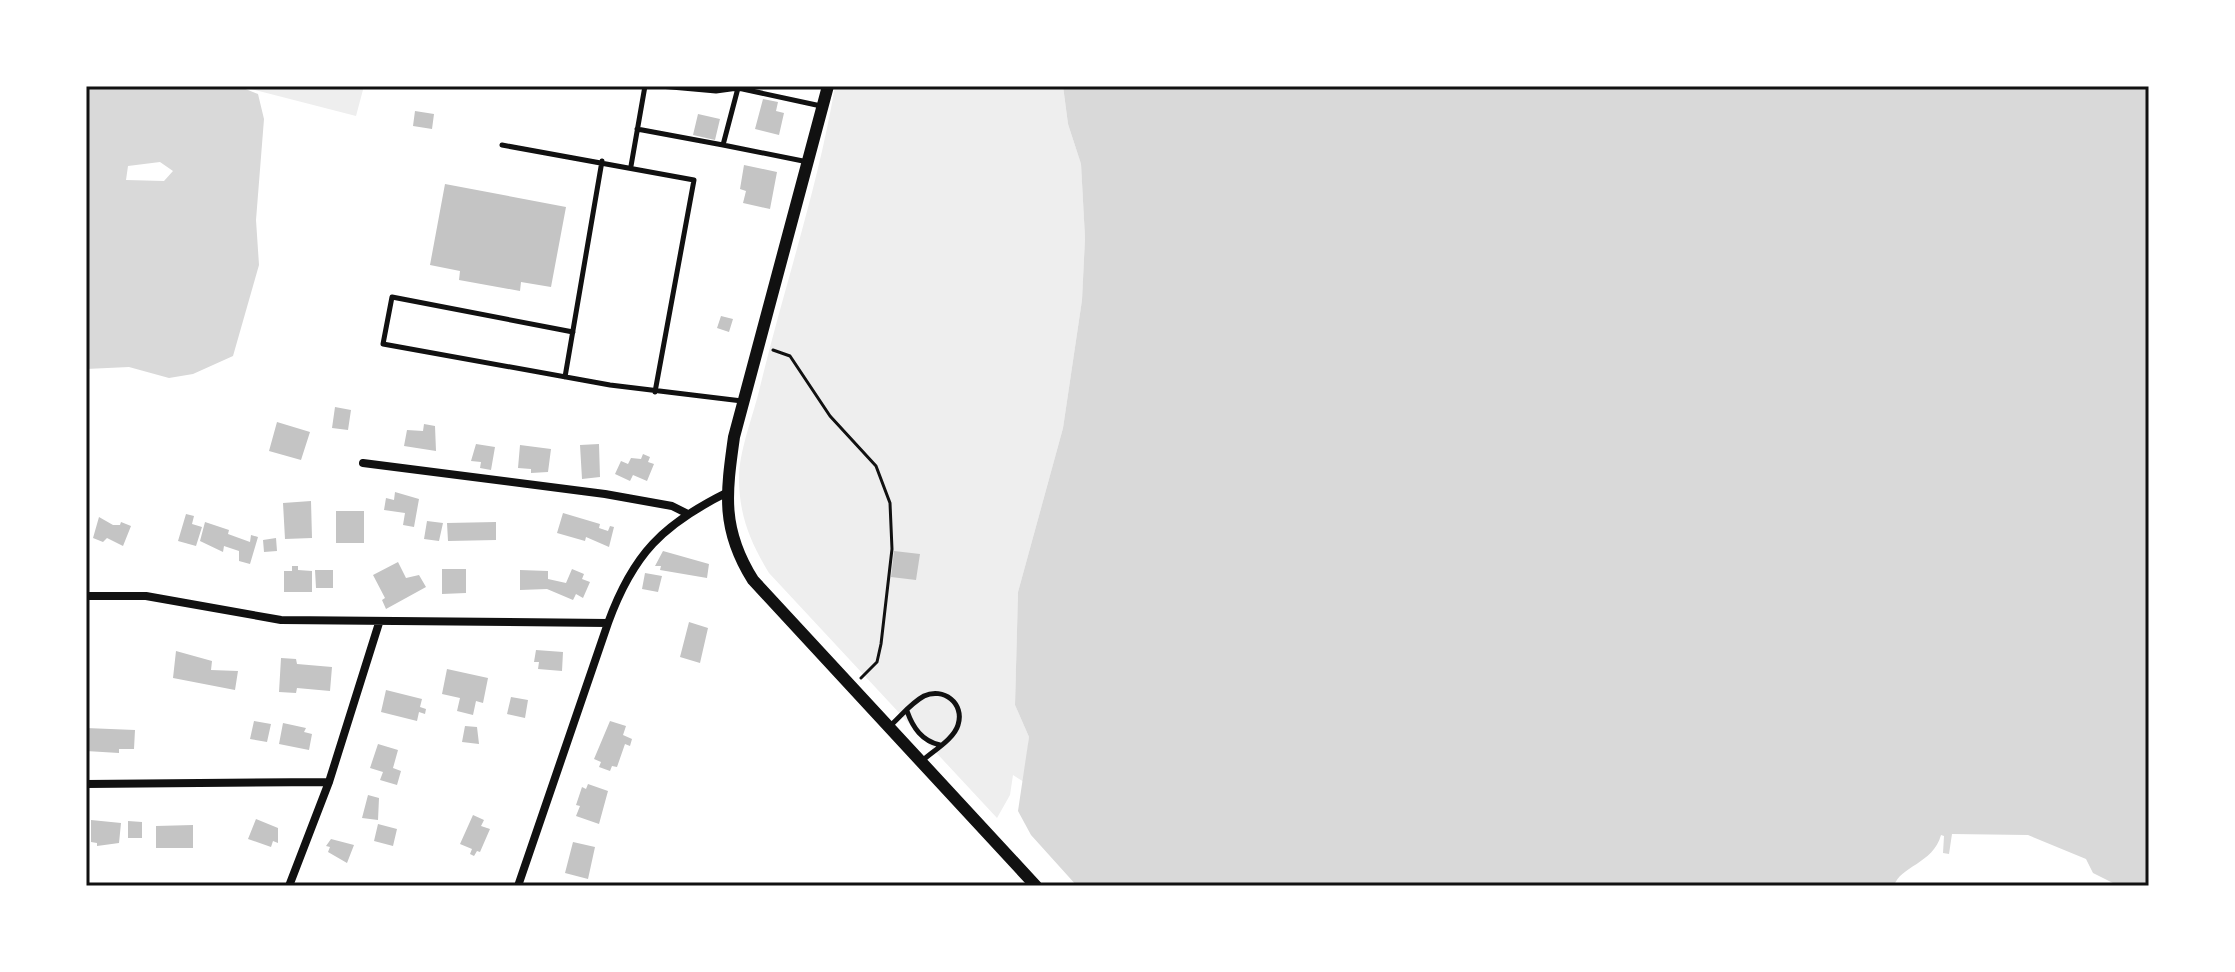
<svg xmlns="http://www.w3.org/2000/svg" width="2235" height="972" font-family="'Libre Baskerville',serif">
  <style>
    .green { fill: #eee }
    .water { fill: #d9d9d9; fill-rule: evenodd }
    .building { fill: #c4c4c4 }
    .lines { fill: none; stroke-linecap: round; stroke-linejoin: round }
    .path { stroke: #111; stroke-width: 3 }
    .service { stroke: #111; stroke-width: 5 }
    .minor { stroke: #111; stroke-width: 8 }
    .tertiary { stroke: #111; stroke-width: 12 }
    .neatline { fill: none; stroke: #111; stroke-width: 3 }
  </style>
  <rect width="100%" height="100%" fill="#fff"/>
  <path class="green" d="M239,86h125l-8,30z
    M835,86h228l5,38 13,40 4,74 -3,62 -19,128 -45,164 -3,113 14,32 -5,45 -11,-7 -3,20 -13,23 -228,-245c-18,-30 -29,-55 -30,-91 -1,-29 14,-65 21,-95 24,-100 58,-199 75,-301z"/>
  <path class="water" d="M86,86h152l20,8 6,25 -8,101 3,45 -26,91 -40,18 -24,4 -40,-11 -43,2zM160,162l13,9 -9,10 -38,-1 2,-14z
    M1063,86h1086v793l-7,7 -29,-3 -20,-10 -7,-14 -58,-24 -76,-1 -3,20 -6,-1 1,-17 -3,-1c-8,29 -41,31 -47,51h-817l-46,-51 -13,-24 11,-74 -14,-32 3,-113 45,-164 19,-128 3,-62 -4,-74 -13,-40z"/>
  <path class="building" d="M763,99l15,3 -2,9 8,2 -5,22 -24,-6z
    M415,111l19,3 -2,15 -19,-3z
    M698,114l22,5 -5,21 -22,-5z
    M744,165l33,7 -7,37 -27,-6 3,-12 -6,-2z
    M445,184l121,23 -15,80 -30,-5 -1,9 -61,-11 1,-9 -30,-6z
    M721,316l12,3 -4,13 -12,-4z
    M335,407l16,3 -3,20 -16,-2z
    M277,422l33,10 -9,28 -32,-9z
    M424,424l11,2 1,25 -32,-5 3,-16 16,1z
    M476,444l19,3 -4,23 -11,-2 1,-6 -10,-1z
    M599,444l1,33 -18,2 -2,-34z
    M520,445l31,4 -3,23 -17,1v-4l-13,-1z
    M643,454l7,3 -2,5 6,2 -7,17 -14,-6 -3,6 -15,-7 6,-13 7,3 3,-6 10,1z
    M395,492l24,7 -5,28 -11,-2 2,-12 -21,-3 2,-12 8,2z
    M311,501l1,37 -27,1 -2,-36z
    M336,511h28v32h-28z
    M563,513l37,11 -1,4 9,3 2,-5 4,1 -5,20 -23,-10 -1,4 -28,-8z
    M186,514l8,2 -2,8 10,3 -6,19 -18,-5z
    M99,517l14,8h7l1,-3 10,4 -8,20 -16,-8 -4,4 -10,-4z
    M427,521l16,2 -4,18 -15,-2z
    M205,522l24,8 -1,4 22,8 1,-7 7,2 -8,27 -11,-3v-10l-15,-5 -1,6 -23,-11z
    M496,522v18l-48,1 -1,-18z
    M276,538l1,13 -13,1 -1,-12z
    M663,551l46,13 -2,14 -47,-8 1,-4h-6z
    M894,551l26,3 -4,26 -25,-3z
    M398,562l8,16 13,-3 7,12 -40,22 -4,-9 3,-2 -12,-23z
    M292,566h6v4l14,1v21h-28v-21h8z
    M442,569h24v24l-24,1z
    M572,569l12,5 -2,5 8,3 -7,16 -7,-4 -3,6 -26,-11 -27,1v-20l28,1v8l18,4z
    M315,570h18v18h-17z
    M645,573l17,3 -4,16 -16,-3z
    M689,622l19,6 -8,35 -20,-6z
    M536,650l27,2 -1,19 -24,-2 1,-7h-5z
    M176,651l36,10 -1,9 27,1 -3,19 -62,-12z
    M281,658l15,1 1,5 35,3 -2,24 -33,-3 -1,5 -17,-1z
    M447,669l41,9 -5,25 -7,-2 -3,14 -16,-4 3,-13 -18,-4z
    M386,690l36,9 -2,8 6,2 -1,5 -6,-2 -2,9 -36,-9z
    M511,697l17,3 -3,18 -18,-4z
    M254,721l17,3 -4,18 -17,-3z
    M610,721l16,5 -3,9 9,4 -2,7 -5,-2 -8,23 -5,-1 -2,5 -11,-4 2,-5 -7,-3z
    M283,723l23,5 -2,4 8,2 -3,16 -30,-6z
    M465,726l12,1 2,17 -17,-2z
    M86,728l49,2 -1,19h-15v4l-33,-2z
    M378,744l20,6 -5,18 8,3 -4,14 -17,-5 3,-8 -13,-4z
    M588,784l20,7 -9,33 -23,-8 4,-10 -4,-1 6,-18 4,2z
    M368,795l11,3 -1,22 -16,-2z
    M473,815l11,5 -3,6 9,3 -10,23 -3,-1 -3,5 -4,-2 2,-5 -12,-5z
    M256,819l22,9v15l-5,-2 -2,6 -23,-8z
    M91,820l30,3 -2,20 -22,3v-3l-6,-1z
    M128,821l14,1v16h-14z
    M378,824l19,5 -4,17 -19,-5z
    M193,825v23h-37v-22z
    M331,839l23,6 -7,18 -19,-11 2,-5 -4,-1z
    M573,842l22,5 -7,32 -23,-6z"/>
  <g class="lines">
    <path class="path" d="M773,350l17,6 40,60 46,50 14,37 2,46 -11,95 -4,18 -16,16"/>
    <path class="service" d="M660,86l56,5 22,-3
      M637,129l86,16
      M502,145l192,35 -39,212
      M808,162l-85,-17 15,-57 83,18
      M631,166l14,-80
      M573,332l-181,-35 -9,47 227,41 132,16
      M565,377l37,-216
      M907,711c6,17 15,30 33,34
      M890,726c11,-10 21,-23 34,-30 19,-9 41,7 34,29 -4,14 -25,26 -36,36"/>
    <path class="minor" d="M363,463l242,31 67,12 14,7
      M86,596h60l135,24 327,3c25,-69 55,-99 120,-131
      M86,784l243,-2
      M289,886l40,-104 50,-159
      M518,886l90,-263"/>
    <path class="tertiary" d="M828,86l-94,351c-8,57 -13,92 19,143l283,306"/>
  </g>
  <rect width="2235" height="972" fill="none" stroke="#ffffff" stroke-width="176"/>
  <rect x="88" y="88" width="2059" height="796" class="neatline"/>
</svg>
